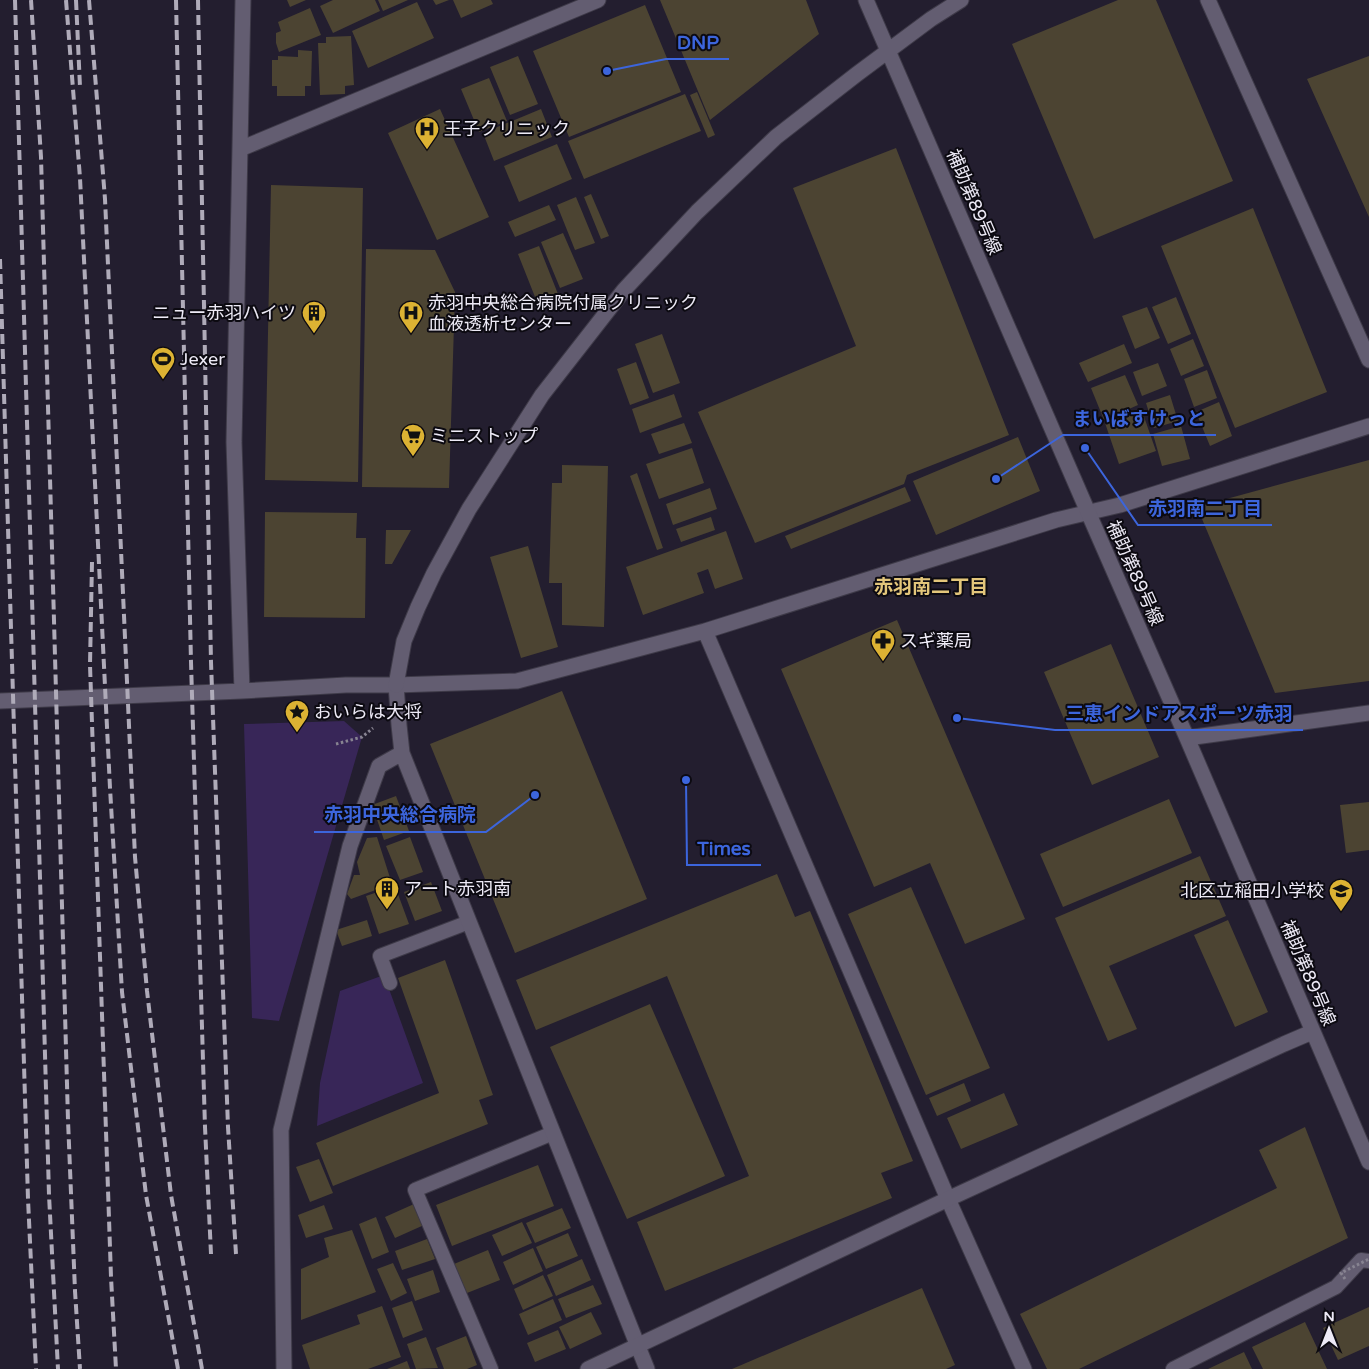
<svg xmlns="http://www.w3.org/2000/svg" width="1369" height="1369" font-family="'Varela Round','Noto Sans JP',sans-serif">
  <style>
    .green { fill: #382658 }
    .building { fill: #4c4432 }
    .lines { fill: none; stroke-linecap: round; stroke-linejoin: round }
    .service-casing { stroke: #3e3a48; stroke-width: 16 }
    .minor-casing { stroke: #3e3a48; stroke-width: 17 }
    .tertiary-casing { stroke: #3e3a48; stroke-width: 17 }
    .path { stroke: #878391; stroke-width: 3; stroke-dasharray: 2.5 2.5; stroke-linecap: butt }
    .service { stroke: #635d71; stroke-width: 14 }
    .minor { stroke: #635d71; stroke-width: 15 }
    .tertiary { stroke: #635d71; stroke-width: 15 }
    .rail { stroke: #afabb9; stroke-width: 4; stroke-dasharray: 10 5; stroke-linecap: butt }
    .path-bridge { stroke: #878391; stroke-width: 3; stroke-dasharray: 2.5 2.5; stroke-linecap: butt }
    .labels { text-anchor: middle; dominant-baseline: central; stroke-width: 4; stroke-linejoin: round; paint-order: stroke }
    .poi-label { font-size: 18px; fill: #edeaf6; stroke: #0c0a11; text-anchor: start }
    .street-label { font-size: 18px; fill: #edeaf6; stroke: #0c0a11 }
    .neighbourhood-label { font-size: 19px; font-weight: bold; fill: #e3c67b; stroke: #0c0a11 }
    .leader { fill: none; stroke: #3c65dc; stroke-width: 2 }
    .callout-dot { fill: #3c65dc; stroke: #0c0a11; stroke-width: 2 }
    .callout-label { font-size: 19px; text-anchor: middle; font-weight: bold; fill: #3c65dc; stroke: #0c0a11; stroke-width: 4; stroke-linejoin: round; paint-order: stroke }
  </style>
  <rect width="100%" height="100%" fill="#231e2f"/>
  <path class="green" d="M344,721l18,16 -83,284 -27,-3 -8,-294z
    M384,975l39,108 -106,43 3,-43 20,-92z"/>
  <path class="building" d="M287,0h19l-16,7z
    M333,0h42l5,11 -47,22 -13,-27z
    M378,0h30l-25,11z
    M433,0h16l-13,5z
    M453,0h38l2,4 -32,14z
    M660,0h146l13,34 -109,86z
    M1118,0h38l77,181 -139,58 -82,-195z
    M417,2l17,36 -66,30 -16,-37z
    M645,5l36,87 -112,45 -36,-86z
    M310,8l11,27 -42,17 -3,-9v-10l5,-2 -3,-9z
    M351,36l3,49 -9,1v8l-25,1 -2,-52h8v-6z
    M298,50l14,1 -1,35h-6v10h-28v-10h-5v-26h6v-4l20,1z
    M518,56l20,48 -28,11 -20,-48z
    M1369,56v161l-62,-138z
    M489,78l18,43 -28,11 -18,-43z
    M697,92l18,43 -7,3 -18,-43z
    M685,94l16,37 -117,48 -16,-38z
    M440,109l49,108 -52,23 -49,-107z
    M541,109l11,28 -58,24 -11,-28z
    M557,144l15,35 -53,23 -15,-36z
    M896,148l113,287 -102,40 -3,9 -149,59 -57,-131 158,-66 -63,-158z
    M271,185l92,3 -5,294 -93,-2z
    M591,194l18,42 -8,3 -17,-42z
    M576,197l19,46 -20,7 -18,-45z
    M549,205l7,15 -41,17 -7,-15z
    M1253,208l74,184 -92,36 -74,-182z
    M563,233l20,46 -23,9 -19,-46z
    M539,246l19,48 -21,8 -19,-48z
    M366,249l69,1 20,42 -6,196 -87,-1z
    M1176,297l15,37 -23,10 -16,-37z
    M1147,307l13,31 -25,11 -13,-33z
    M662,334l18,49 -27,10 -18,-49z
    M1193,339l11,27 -23,10 -11,-27z
    M1124,344l8,19 -44,19 -9,-19z
    M636,362l13,36 -19,7 -13,-36z
    M1158,363l9,23 -25,10 -9,-24z
    M1207,370l10,28 -23,9 -10,-28z
    M1125,375l13,30 -34,15 -13,-32z
    M674,394l8,23 -42,16 -8,-24z
    M1170,395l8,26 -24,7 -8,-25z
    M1219,402l13,34 -22,10 -14,-34z
    M1142,411l14,40 -37,13 -14,-41z
    M684,423l8,20 -33,11 -8,-20z
    M1181,426l9,33 -28,7 -9,-32z
    M1018,437l22,54 -104,44 -23,-54z
    M692,448l12,35 -45,16 -13,-35z
    M1369,460v221l-94,12 -78,-186z
    M562,465l46,1 -4,161 -42,-2v-42h-13l3,-100h10z
    M637,473l26,75 -6,2 -27,-74z
    M905,487l6,14 -120,48 -6,-13z
    M710,488l7,21 -44,16 -7,-21z
    M265,512l92,1 -1,25h10l-1,80 -101,-1z
    M711,517l4,13 -34,12 -5,-13z
    M386,530h25l-19,34h-7z
    M726,531l17,48 -28,10 -7,-20 -11,4 7,20 -61,22 -17,-48z
    M528,546l30,101 -37,11 -31,-101z
    M897,620l128,299 -60,25 -35,-81 -56,24 -93,-218z
    M1111,644l48,113 -67,28 -48,-113z
    M562,691l85,208 -132,54 -85,-209z
    M396,796l13,35 -25,9 -12,-35z
    M1169,799l23,54 -129,54 -23,-53z
    M1369,802v48l-23,3 -6,-48z
    M377,837l15,47 -41,15 -4,-5 7,-19h6l-3,-13 10,-24z
    M410,837l13,35 -23,8 -14,-34z
    M1200,856l26,60 -117,50 28,63 -29,12 -53,-123z
    M777,874l18,43 15,-6 103,250 -32,12 11,25 -227,93 -28,-69 112,-46 -82,-200 -131,54 -20,-50z
    M431,882l11,29 -27,10 -11,-29z
    M395,886l14,38 -30,10 -13,-38z
    M911,887l79,181 -64,27 -78,-181z
    M367,920l5,16 -30,10 -6,-16z
    M1228,920l40,92 -33,15 -41,-92z
    M445,960l48,135 -14,5 9,24 -155,62 -17,-43 123,-50 -41,-115z
    M650,1004l75,172 -98,43 -77,-172z
    M964,1083l7,18 -34,15 -8,-18z
    M1004,1093l14,32 -57,24 -14,-31z
    M1305,1127l43,111 -269,131h-32l-27,-55 257,-126 -18,-38z
    M319,1159l14,34 -23,9 -14,-35z
    M538,1165l16,41 -102,40 -16,-41z
    M414,1204l10,21 -29,13 -10,-21z
    M324,1205l9,24 -27,9 -8,-23z
    M562,1208l9,20 -36,15 -9,-20z
    M376,1217l13,35 -17,7 -13,-35z
    M522,1222l10,21 -30,13 -10,-21z
    M352,1230l24,62 -75,28v-51l28,-12 -5,-19z
    M568,1233l10,23 -32,13 -10,-22z
    M427,1239l8,20 -33,11 -7,-19z
    M533,1248l10,23 -30,14 -10,-23z
    M488,1250l12,30 -33,13 -13,-29z
    M582,1259l9,21 -35,16 -9,-21z
    M393,1263l14,30 -16,8 -14,-32z
    M433,1270l7,22 -25,9 -8,-22z
    M543,1275l10,21 -30,14 -9,-21z
    M593,1285l9,19 -36,14 -8,-19z
    M922,1288l33,77 -9,4h-214z
    M553,1299l9,21 -34,15 -9,-21z
    M412,1301l11,29 -20,8 -11,-30z
    M382,1306l19,51 -33,12h-58l-8,-24 58,-21 -3,-9z
    M1369,1307v39l-31,14 -15,-32z
    M591,1312l11,22 -32,15 -11,-22z
    M1305,1322l22,47h-64l-11,-22z
    M558,1330l8,19 -31,13 -8,-19z
    M466,1336l11,29 -10,4h-23l-8,-21z
    M426,1337l12,31 -22,1 -9,-25z
    M1244,1352l8,17h-44z
    M407,1361l3,8h-23z"/>
  <g class="lines">
    <defs>
      <path id="service" d="M390,983l-10,-27 89,-34
        M491,1369l-76,-179 138,-57
        M1173,1369l163,-82 25,-27 8,1"/>
      <path id="minor" d="M1208,0l161,360
        M240,149l358,-149
        M705,631l243,568 76,170
        M396,685l3,40 3,28 245,616
        M242,691l-8,-249 9,-442
        M0,701l242,-10 104,-6h50l121,-4 188,-50 351,-111 64,-15 249,-79
        M284,1369l-3,-239 69,-284 29,-80 23,-13"/>
      <path id="tertiary" d="M866,0l222,512 99,226 182,424
        M396,685l8,-44 14,-34 16,-34 35,-64 73,-114 82,-105 73,-78 79,-75 81,-63 74,-55 30,-19
        M1187,738l182,-25
        M588,1369l360,-170 336,-155 28,-12"/>
    </defs>
    <use href="#service" class="service-casing"/>
    <use href="#minor" class="minor-casing"/>
    <use href="#tertiary" class="tertiary-casing"/>
    <path class="path" d="M336,744l26,-7 11,-9"/>
    <use href="#service" class="service"/>
    <use href="#minor" class="minor"/>
    <use href="#tertiary" class="tertiary"/>
    <path class="rail" d="M15,0l34,1195 9,174
      M31,0l10,157 27,963 7,171 5,78
      M66,0l14,178 30,610 12,204 24,203 32,174
      M76,0l4,87
      M89,0l16,199 30,658 12,134 24,204 31,174
      M176,0l15,662 14,465 6,127
      M198,0l13,662 17,465 8,127
      M0,259l28,940 8,170
      M92,562l-2,103 21,612 5,92"/>
    <path class="path-bridge" d="M1345,1279l-4,-6 28,-14"/>
  </g>
  <defs>
    <symbol id="hospital-pin" viewBox="-11 -11 22 30"><path d="M0 17L-7.5 6A9.5 9.5 0 1 1 7.5 6Z" fill="#dcb233" stroke="#0c0a11"/><path d="M-5-5h3v3.5h4V-5h3V5h-3V1.5h-4V5h-3Z" fill="#111"/></symbol>
    <symbol id="building-pin" viewBox="-11 -11 22 30"><path d="M0 17L-7.5 6A9.5 9.5 0 1 1 7.5 6Z" fill="#dcb233" stroke="#0c0a11"/><path d="M-4-6H4V6H1V3H-1V6H-4ZM-2.5-4.3h1.7v1.8h-1.7ZM.8-4.3h1.7v1.8H.8ZM-2.5-1h1.7V.8h-1.7ZM.8-1h1.7V.8H.8Z" fill="#111"/></symbol>
    <symbol id="stadium-pin" viewBox="-11 -11 22 30"><path d="M0 17L-7.5 6A9.5 9.5 0 1 1 7.5 6Z" fill="#dcb233" stroke="#0c0a11"/><path d="M0-5a6.5 5 0 1 0 0 10a6.5 5 0 1 0 0-10ZM-3.5-1.8h7v3.6h-7Z" fill="#111"/></symbol>
    <symbol id="supermarket-pin" viewBox="-11 -11 22 30"><path d="M0 17L-7.5 6A9.5 9.5 0 1 1 7.5 6Z" fill="#dcb233" stroke="#0c0a11"/><path d="M-6-5.5h2.5l.6 2H6L4.5 2H-2.5L-4.4-4H-6ZM-1.5 3.2a1.3 1.3 0 1 0 .1 0ZM3 3.2a1.3 1.3 0 1 0 .1 0Z" fill="#111"/></symbol>
    <symbol id="pharmacy-pin" viewBox="-11 -11 22 30"><path d="M0 17L-7.5 6A9.5 9.5 0 1 1 7.5 6Z" fill="#dcb233" stroke="#0c0a11"/><path d="M-2-6h4v4h4v4h-4v4h-4v-4h-4v-4h4Z" fill="#111"/></symbol>
    <symbol id="sight-pin" viewBox="-11 -11 22 30"><path d="M0 17L-7.5 6A9.5 9.5 0 1 1 7.5 6Z" fill="#dcb233" stroke="#0c0a11"/><path d="M0-6L1.8-2.2L6-1.7L2.9 1.2L3.7 5.4L0 3.3L-3.7 5.4L-2.9 1.2L-6-1.7L-1.8-2.2Z" fill="#111"/></symbol>
    <symbol id="school-pin" viewBox="-11 -11 22 30"><path d="M0 17L-7.5 6A9.5 9.5 0 1 1 7.5 6Z" fill="#dcb233" stroke="#0c0a11"/><path d="M0-5L7-2L0 1L-7-2ZM-4 1L0 2.5L4 1V4Q0 6-4 4Z" fill="#111"/></symbol>
  </defs>
  <g fill-rule="evenodd">
    <use href="#hospital-pin" x="413" y="115" width="28" height="38"/>
    <use href="#building-pin" x="300" y="299" width="28" height="38"/>
    <use href="#hospital-pin" x="397" y="299" width="28" height="38"/>
    <use href="#stadium-pin" x="149" y="345" width="28" height="38"/>
    <use href="#supermarket-pin" x="399" y="422" width="28" height="38"/>
    <use href="#pharmacy-pin" x="869" y="627" width="28" height="38"/>
    <use href="#sight-pin" x="283" y="698" width="28" height="38"/>
    <use href="#building-pin" x="373" y="875" width="28" height="38"/>
    <use href="#school-pin" x="1327" y="877" width="28" height="38"/>
  </g>
  <g class="labels">
    <g class="poi-label">
      <text x="444" y="129">王子クリニック</text>
      <text x="428" y="303">赤羽中央総合病院付属クリニック<tspan x="428" dy="21">血液透析センター</tspan></text>
      <text x="296" y="313" text-anchor="end">ニュー赤羽ハイツ</text>
      <text x="180" y="359">Jexer</text>
      <text x="430" y="436">ミニストップ</text>
      <text x="900" y="641">スギ薬局</text>
      <text x="314" y="712">おいらは大将</text>
      <text x="404" y="889">アート赤羽南</text>
      <text x="1324" y="891" text-anchor="end">北区立稲田小学校</text>
    </g>
    <g class="street-label">
      <text transform="translate(974 202) rotate(67)">補助第89号線</text>
      <text transform="translate(1135 573) rotate(66)">補助第89号線</text>
      <text transform="translate(1308 973) rotate(67)">補助第89号線</text>
    </g>
    <g class="neighbourhood-label">
      <text x="931" y="587">赤羽南二丁目</text>
    </g>
  </g>
  <path class="leader" d="M607 71L666 59H729M996 479L1063 435H1216M1085 448L1138 525H1272M957 718L1055 730H1303M535 795L486 832H314M686 780L687 865H761"/>
  <g class="callout-dot">
    <circle cx="607" cy="71" r="5"/>
    <circle cx="996" cy="479" r="5"/>
    <circle cx="1085" cy="448" r="5"/>
    <circle cx="957" cy="718" r="5"/>
    <circle cx="535" cy="795" r="5"/>
    <circle cx="686" cy="780" r="5"/>
  </g>
  <g class="callout-label">
    <text x="698" y="49">DNP</text>
    <text x="1139" y="425">まいばすけっと</text>
    <text x="1205" y="515">赤羽南二丁目</text>
    <text x="1179" y="720">三恵インドアスポーツ赤羽</text>
    <text x="400" y="821">赤羽中央総合病院</text>
    <text x="724" y="855">Times</text>
  </g>
  <g transform="translate(1329 1329)" stroke="#0c0a11" stroke-width="4" paint-order="stroke">
  <path d="M0-4L9 19L0 12L-9 19Z" fill="#edeaf6"/>
  <text y="-8" font-size="14" font-weight="bold" text-anchor="middle" fill="#edeaf6">N</text>
  </g>
</svg>
